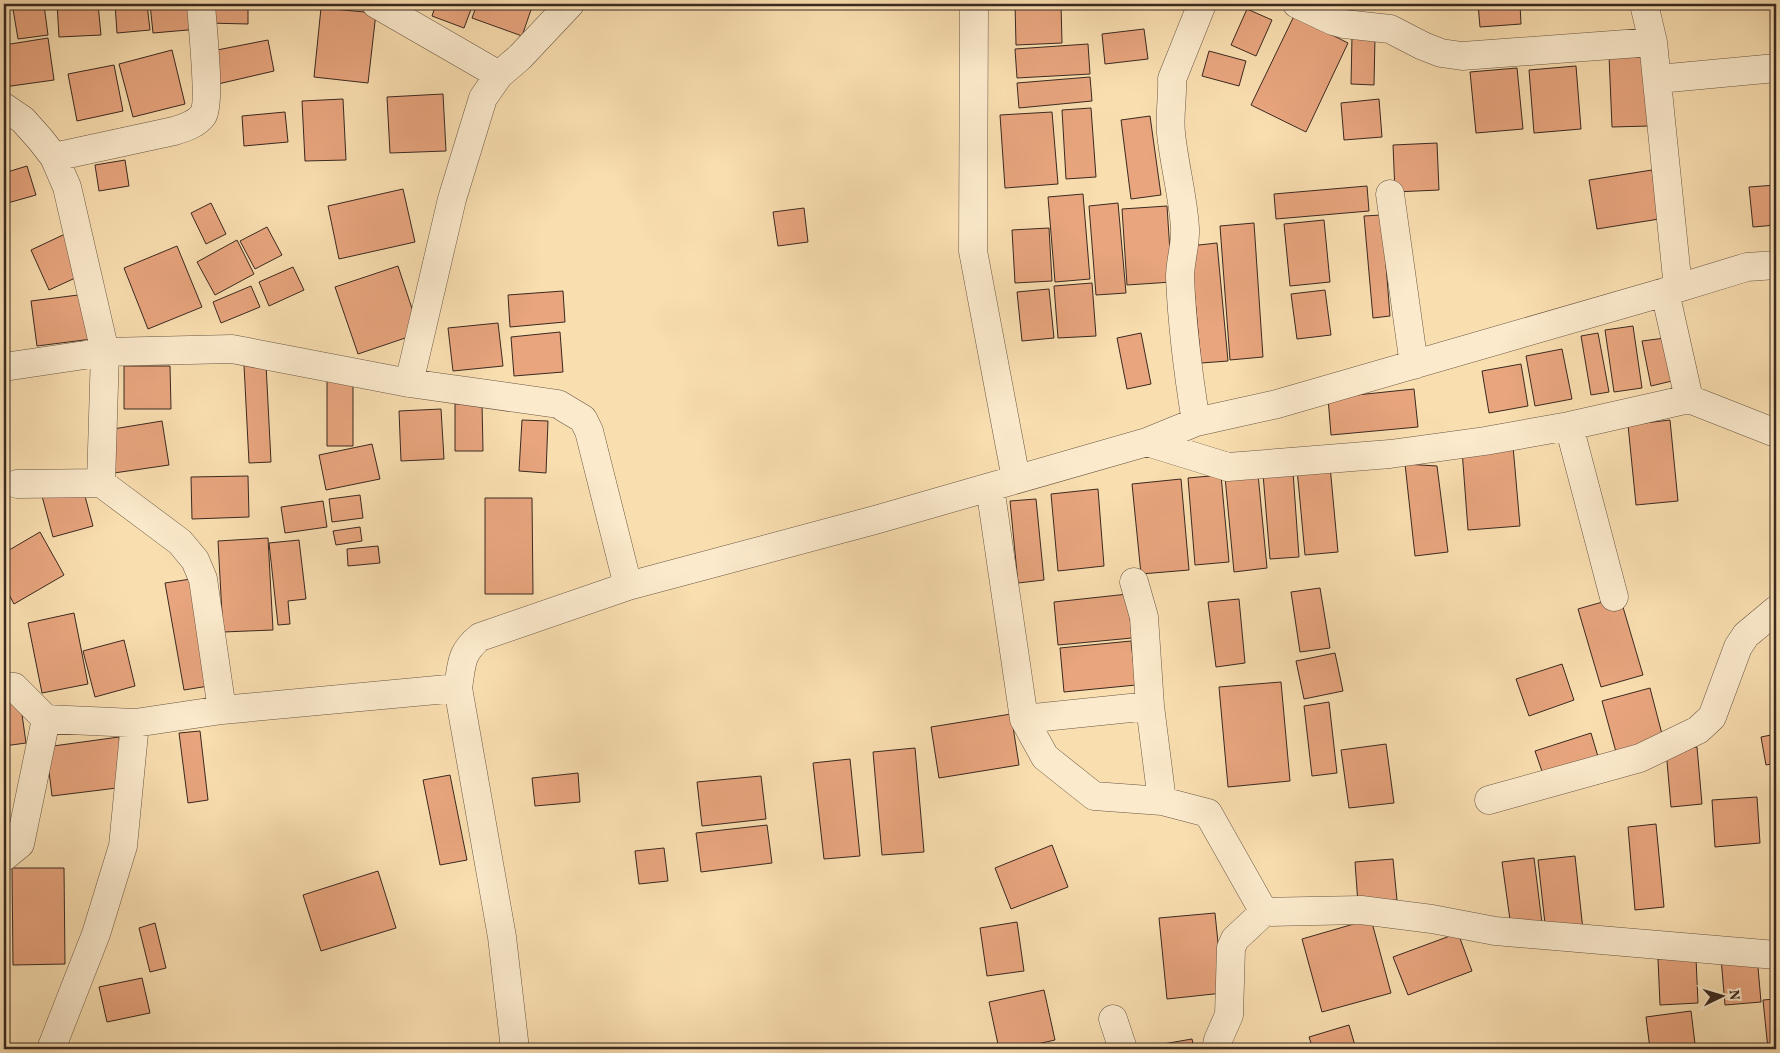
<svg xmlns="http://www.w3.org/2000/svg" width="1780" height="1053" font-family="Vollkorn,serif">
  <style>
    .building { fill: #e8a57e; stroke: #3a2920 }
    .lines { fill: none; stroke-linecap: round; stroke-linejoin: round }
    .minor-casing { stroke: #6a5644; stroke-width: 29 }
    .minor { stroke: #fbeacc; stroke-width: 28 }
  </style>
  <rect width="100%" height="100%" fill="#f9deb0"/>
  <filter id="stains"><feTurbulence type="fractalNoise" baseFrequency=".004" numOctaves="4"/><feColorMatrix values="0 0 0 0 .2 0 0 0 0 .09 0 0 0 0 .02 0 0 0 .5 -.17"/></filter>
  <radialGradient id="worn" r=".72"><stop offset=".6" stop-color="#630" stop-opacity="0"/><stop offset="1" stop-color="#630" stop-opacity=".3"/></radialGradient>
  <path class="building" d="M57,4h41l3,31 -42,2z
    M115,4h32l3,26 -33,3z
    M150,4h47l2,25 -46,4z
    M208,4h40v20l-40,-1z
    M436,4h37l-9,24 -32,-12z
    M477,4h56l-11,32 -50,-18z
    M1015,4h46l1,39 -46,2z
    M1478,4h42l1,20 -41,3z
    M44,5l4,30 -30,4 -5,-30z
    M321,8l55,5 -8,70 -54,-6z
    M1247,9l25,11 -16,36 -25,-11z
    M1294,16l54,27 -42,89 -55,-27z
    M1144,29l4,30 -43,5 -3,-30z
    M1352,36l23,1 -1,48 -23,-1z
    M48,38l6,42 -50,7v-42z
    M268,40l6,31 -56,13 -6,-33z
    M1088,44l2,30 -73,4 -2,-29z
    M172,50l13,54 -52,13 -14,-53z
    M1209,51l37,10 -7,25 -37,-10z
    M1646,53l3,73 -37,1 -3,-72z
    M114,65l9,46 -46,10 -9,-47z
    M1576,66l5,63 -47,4 -5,-63z
    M1517,68l6,61 -47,4 -6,-61z
    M1090,77l2,24 -73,7 -2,-25z
    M443,94l3,57 -56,2 -3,-56z
    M343,99l3,61 -41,1 -3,-60z
    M1379,99l3,38 -38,3 -3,-37z
    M1091,108l5,69 -30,2 -4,-69z
    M285,112l3,30 -44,4 -2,-30z
    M1052,112l6,72 -53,4 -5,-73z
    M1150,116l11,79 -30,4 -10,-79z
    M1437,143l2,47 -44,2 -2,-47z
    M125,160l4,26 -30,5 -4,-26z
    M27,166l9,29 -32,9v-31z
    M1652,170l7,49 -62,10 -8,-49z
    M1776,185v40l-23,2 -4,-40z
    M1367,186l2,25 -93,8 -2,-25z
    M403,189l12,53 -76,17 -11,-53z
    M1083,194l7,85 -35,3 -7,-85z
    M211,203l15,31 -20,10 -15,-31z
    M1118,203l8,90 -30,2 -7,-89z
    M1167,206l5,76 -45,3 -5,-76z
    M804,208l4,34 -30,4 -5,-34z
    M1382,215l8,101 -17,2 -9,-102z
    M1324,220l6,62 -40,4 -6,-62z
    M1254,223l9,134 -33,3 -10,-134z
    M267,227l15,28 -27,14 -15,-28z
    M1049,228l3,53 -37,2 -3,-53z
    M65,234l19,40 -35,16 -18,-40z
    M237,240l17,34 -39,21 -18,-33z
    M1217,243l11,118 -27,2 -11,-117z
    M177,246l25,61 -54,22 -24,-61z
    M398,266l22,67 -62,21 -23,-67z
    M293,267l11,23 -35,16 -10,-24z
    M1092,283l4,53 -38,2 -4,-52z
    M251,286l9,21 -39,16 -8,-21z
    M1049,289l5,49 -32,3 -5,-49z
    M1325,290l6,45 -34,4 -6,-45z
    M563,291l2,31 -55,5 -2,-32z
    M86,294l6,45 -55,7 -6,-45z
    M498,323l5,43 -50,5 -5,-43z
    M1633,326l9,62 -28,4 -9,-62z
    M560,332l3,40 -49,4 -3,-39z
    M1141,333l10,51 -24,5 -10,-51z
    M1598,333l11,59 -18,3 -10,-59z
    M1665,338l7,43 -21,5 -9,-45z
    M1562,349l10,50 -37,7 -9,-50z
    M266,364l5,98 -22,1 -5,-98z
    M1521,364l7,42 -39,7 -7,-42z
    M124,366h46l1,43h-47z
    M327,381h26v65h-26z
    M1414,389l4,38 -87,8 -3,-37z
    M482,403l1,48h-28v-47z
    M441,409l3,50 -43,2 -2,-50z
    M522,420l26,1 -2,52 -27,-2z
    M1670,420l8,81 -42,4 -8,-80z
    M162,421l7,44 -55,8 -7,-43z
    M372,444l8,35 -54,11 -7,-35z
    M1513,446l7,80 -52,4 -6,-80z
    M1405,464l32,2 11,86 -33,4z
    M1330,466l8,86 -33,3 -8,-86z
    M1293,472l6,85 -29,2 -7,-85z
    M1258,474l9,94 -33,4 -9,-95z
    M1221,475l8,87 -34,3 -7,-87z
    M248,476l1,41 -57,2 -1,-42z
    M1181,479l8,91 -48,4 -9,-90z
    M82,485l11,41 -40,11 -11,-41z
    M1098,489l6,77 -46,5 -7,-77z
    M360,495l3,23 -31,4 -3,-23z
    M485,498h47l1,96h-48z
    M1036,499l8,81 -26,3 -8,-82z
    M323,501l4,26 -42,6 -4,-26z
    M360,527l2,14 -26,4 -3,-14z
    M40,532l24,43 -50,29 -10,-19v-32z
    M268,538l5,92 -50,2 -5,-91z
    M299,540l7,59 -18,2 2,23 -12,1 -9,-82z
    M378,546l2,17 -32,3 -1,-17z
    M197,578l18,107 -31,5 -19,-107z
    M1320,588l10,60 -30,4 -9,-60z
    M1128,594l4,44 -74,7 -4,-43z
    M1620,597l23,78 -42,12 -23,-78z
    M1239,599l6,64 -29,4 -8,-65z
    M74,613l14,71 -46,9 -14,-70z
    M124,640l11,46 -40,11 -12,-46z
    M1131,641l5,44 -72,7 -4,-44z
    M1335,653l8,38 -39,8 -8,-38z
    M1562,664l12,36 -45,16 -13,-37z
    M1281,682l9,99 -62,6 -9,-100z
    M1650,688l13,50 -47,14 -14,-51z
    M20,700l6,43 -22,3v-43z
    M1329,702l8,71 -25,3 -8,-70z
    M1011,714l8,51 -80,13 -8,-51z
    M200,731l8,69 -20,3 -9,-70z
    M1591,733l8,27 -55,17 -9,-26z
    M1776,734v29l-10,2 -5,-28z
    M119,737l6,50 -73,9 -6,-49z
    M1386,744l8,59 -45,5 -8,-58z
    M1697,747l5,57 -31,3 -5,-57z
    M915,748l9,104 -42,3 -9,-103z
    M850,759l10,97 -36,3 -11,-96z
    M578,773l2,29 -45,4 -3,-28z
    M450,775l17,85 -27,5 -17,-85z
    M761,776l5,43 -64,7 -5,-44z
    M1757,797l3,46 -45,4 -3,-47z
    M1656,824l8,83 -29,3 -7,-83z
    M767,825l5,38 -71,9 -5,-39z
    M1052,845l16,42 -57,22 -16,-41z
    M664,848l4,33 -29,3 -4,-33z
    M1575,856l8,74 -37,3 -8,-73z
    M1534,858l8,65 -31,4 -9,-65z
    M1393,859l4,41 -39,4 -3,-42z
    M12,868h52l1,96 -52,1z
    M378,871l18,57 -75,23 -18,-56z
    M1215,913l8,80 -56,6 -8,-81z
    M1371,919l20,74 -69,19 -20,-73z
    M1017,922l7,49 -37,5 -7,-48z
    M155,923l11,45 -16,4 -11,-44z
    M1458,933l14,38 -64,24 -15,-38z
    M1757,956l4,46 -36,3 -4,-47z
    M1696,958l2,45 -38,2 -2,-46z
    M142,978l8,35 -43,9 -8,-35z
    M1044,990l11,50 -40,9h-16l-10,-47z
    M1776,999v49l-8,1 -5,-49z
    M1691,1011l4,33 -45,5 -4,-32z
    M1349,1025l7,24h-43l-4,-12z
    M1192,1039l2,10h-60z"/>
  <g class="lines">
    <defs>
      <path id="minor" d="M376,4l123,71
        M974,4l-1,247 43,228
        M1297,4l36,17 11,3 46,5 33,17 18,7 21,3 191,-14
        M1644,4l9,38 25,246
        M1658,79l118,-11
        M4,107l19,13 17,19 14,18 13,30 38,165 -4,131 79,59 15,18 8,19 19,131
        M54,157l120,-26c10,-3 23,-7 29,-16 8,-12 -1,-93 -2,-111
        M1390,194l24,171
        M1665,292l24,107
        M4,367l101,-15 127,-3 177,34 149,21 25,15 6,12 39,155
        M409,383l43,-184 31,-101 16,-23 21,-18 50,-53
        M1196,422c-8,-49 -14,-96 -16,-145 0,-16 6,-33 5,-49 -2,-32 -11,-64 -14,-95 -2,-18 2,-36 1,-54l30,-75
        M1569,426l45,171
        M1147,442l81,25 162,-13 95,-13 84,-15 120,-27 84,33h3
        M17,484l84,-1
        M990,487l34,232 21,38 49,39 68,5 46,12 56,99 -29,27 -4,9 -2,67 -11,25 -2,9
        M4,686l10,1 32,32 89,4 87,-13 236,-22
        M1150,706l12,95
        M1024,719l126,-13 -6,-89 -10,-35
        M1489,800l151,-42 58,-28 14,-13 26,-70 8,-12 30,-25
        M4,857l16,-13 26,-125
        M1264,912l97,-2 71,9 63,12 281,24
        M1113,1019l10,30
        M51,1049l45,-115 27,-88 12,-123
        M515,1049l-13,-112 -44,-249c4,-24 2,-35 22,-51l148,-51 247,-66 115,-33 157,-45 49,-20 81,-18 388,-112 82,-25 29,-2"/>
    </defs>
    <use href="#minor" class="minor-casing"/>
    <use href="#minor" class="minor"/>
  </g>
  <rect width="1780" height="1053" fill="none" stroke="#f9deb0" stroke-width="20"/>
  <rect x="5" y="5" width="1770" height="1043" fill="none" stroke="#3a2920" stroke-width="2.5"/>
  <rect x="10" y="10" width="1760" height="1033" fill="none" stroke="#3a2920"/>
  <g transform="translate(1722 996) rotate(85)" stroke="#fbeacc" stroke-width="4" paint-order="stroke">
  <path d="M0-4L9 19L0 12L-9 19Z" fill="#3a2920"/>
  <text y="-8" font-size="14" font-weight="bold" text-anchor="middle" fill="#3a2920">N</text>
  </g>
  <rect width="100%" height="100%" filter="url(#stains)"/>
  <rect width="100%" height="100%" fill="url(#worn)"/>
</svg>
